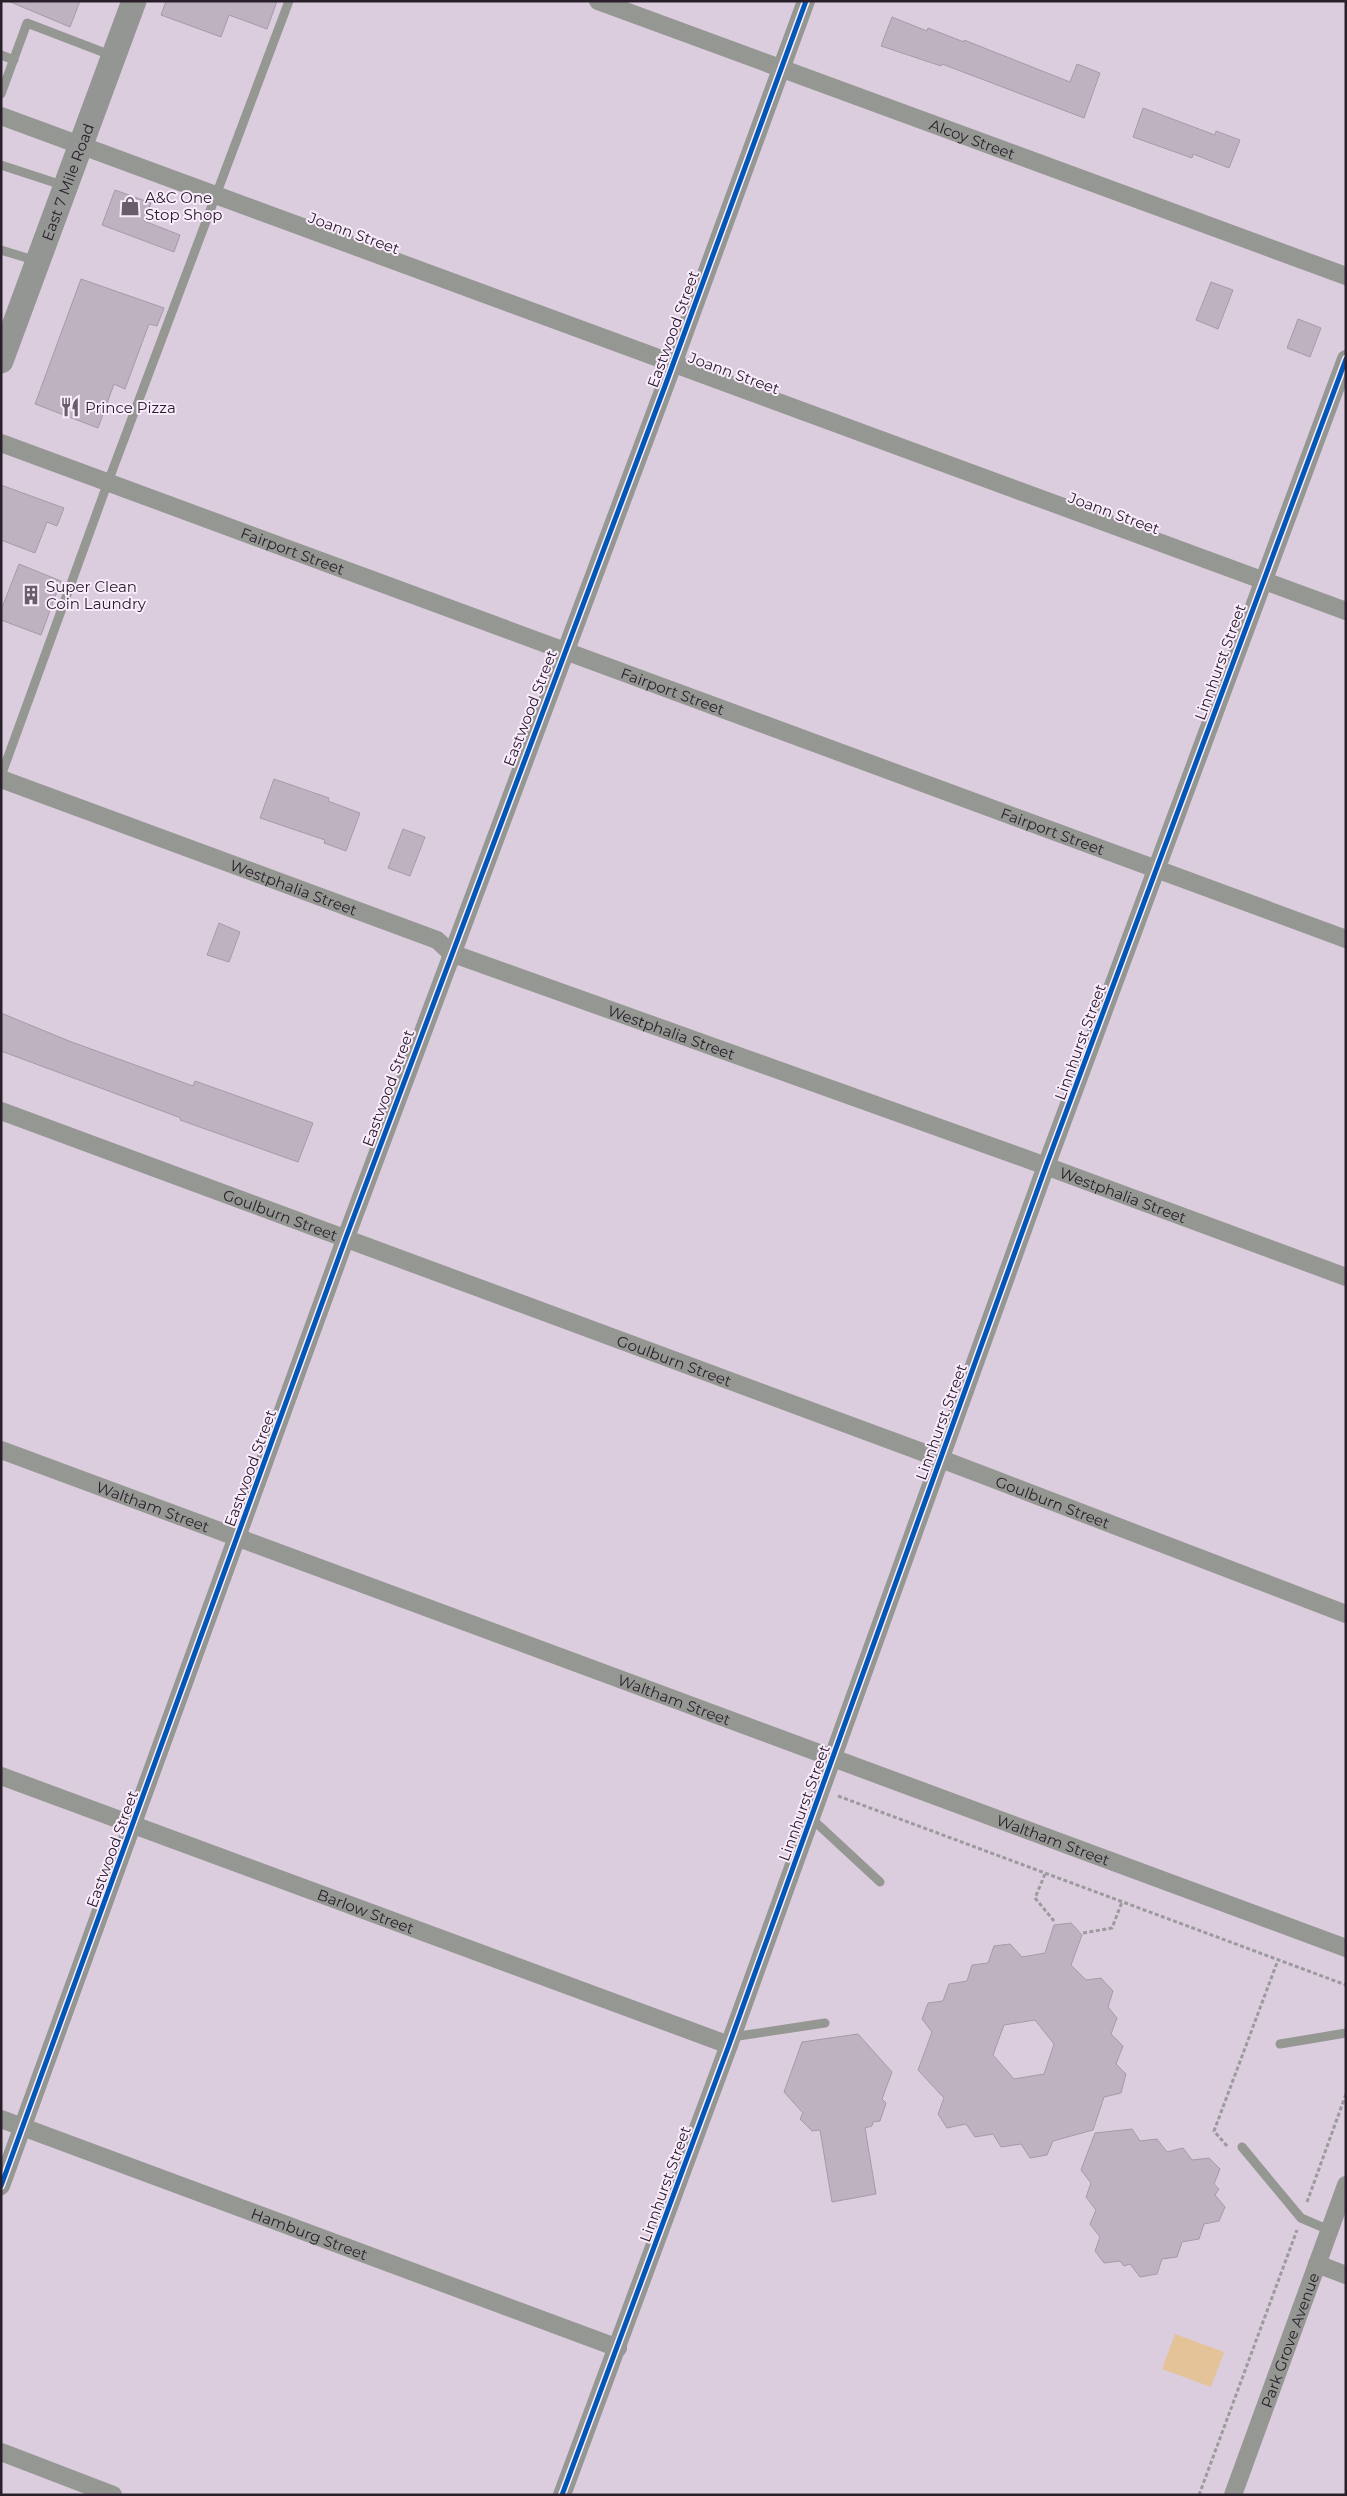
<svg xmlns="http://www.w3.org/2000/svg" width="1347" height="2496" font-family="Montserrat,sans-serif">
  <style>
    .green { fill: #e4c398 }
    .building { fill: #beb2c0; stroke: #a69aa8; fill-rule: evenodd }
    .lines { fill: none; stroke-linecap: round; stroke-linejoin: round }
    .path { stroke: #9b9a9c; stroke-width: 3; stroke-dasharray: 4 2.5; stroke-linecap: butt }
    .lane { stroke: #959793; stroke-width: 9 }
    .street { stroke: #959793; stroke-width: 18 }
    .secondary { stroke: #949693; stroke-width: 25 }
    .cycleway-casing { stroke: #faecfc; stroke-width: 8 }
    .cycleway { stroke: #0057b8; stroke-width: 5 }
    .labels { text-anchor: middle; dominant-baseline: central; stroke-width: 4; stroke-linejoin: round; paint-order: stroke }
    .street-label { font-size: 15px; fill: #2a202c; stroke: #faecfc }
    .poi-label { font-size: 15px; fill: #2a202c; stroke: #faecfc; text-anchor: start }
  </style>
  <rect width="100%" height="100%" fill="#dccdde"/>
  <path class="green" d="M1175,2334l49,18 -13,35 -49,-18z"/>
  <path class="building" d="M8,1h72l-10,26z
    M166,1h111l-10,28 -38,-14 -8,22 -60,-22z
    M892,17l35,14 1,-3 36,14v-2l106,42 7,-18 23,9 -16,45 -142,-54 -1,2 -60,-20z
    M1143,108l72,27 1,-4 24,9 -11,28 -36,-14 -1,4 -59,-21z
    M115,190l36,13 -7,18 36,14 -6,17 -72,-27z
    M81,279l83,29 -7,18 -8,-2 -24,65 -11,-5 -16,44 -63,-24z
    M1211,282l22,8 -15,39 -22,-9z
    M1298,319l23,9 -11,29 -23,-9z
    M1,485l63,23 -7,18 -10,-4 -12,31 -34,-13z
    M19,564l42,17 -20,54 -40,-15v-10z
    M274,779l55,19 -1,3 32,12 -14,38 -22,-8 1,-3 -65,-22z
    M403,829l22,8 -15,39 -22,-8z
    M219,923l21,9 -11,30 -22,-7z
    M1,1013l68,28 124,45 2,-5 118,42 -15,39 -118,-42 1,-2 -180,-67z
    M1071,1923l11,12 -11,30 15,15 15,-2 12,13 -5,16 9,11 -6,16 12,12 -7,18 10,10 -5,19 -17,4 -11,33 -40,11 -6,14 -17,3 -9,-14 -20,3 -8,-13 -18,3 -9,-13 -19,4 -9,-14 6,-16 -26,-28 14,-38 -10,-13 6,-16 15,-2 6,-17 18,-3 5,-16 16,-2 6,-17 16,-2 12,13 23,-4 9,-28zM1035,2020l19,24 -10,30 -30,5 -21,-24 11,-30z
    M858,2034l34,38 -10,27 4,4 -6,18 -7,1 -1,4 -7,2 11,66 -44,8 -12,-72 -8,1 -12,-12 3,-6 -19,-21 18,-50z
    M1132,2129l8,12 17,-2 10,13 16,-4 9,12 17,-2 11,11 -6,15 5,5 -4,6 10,12 -6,14 -15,3 -5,15 -17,3 -5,15 -15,2 -5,15 -17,3 -10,-13 -6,2 -4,-5 -16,2 -9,-12 5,-14 -10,-13 6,-14 -10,-13 5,-14 -10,-13 14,-37z"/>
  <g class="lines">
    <path class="path" d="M838,1796l508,189
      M1045,1874l-10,24 19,23
      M1083,1933l29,-5 10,-26
      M1227,2146l-13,-15 64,-171
      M1307,2202l39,-108
      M1199,2495l98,-265"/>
    <path class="lane" d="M1,55l13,5
      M1,94l26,-71 86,33
      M1,165l64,21
      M1,250l36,11
      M1,776l107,-294 181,-481
      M811,1818l69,64
      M732,2037l93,-14
      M1280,2044l66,-11
      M1242,2147l59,71 28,12"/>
    <g class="street">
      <path id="s1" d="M598,1l748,275"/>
      <path d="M1,116l1345,495"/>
      <path id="s2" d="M1,443l1345,496"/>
      <path id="s3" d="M1,779l436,161 14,13 573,205 322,119"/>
      <path id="s4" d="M1,1111l940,348 405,155"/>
      <path id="s5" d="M1,1450l1345,498"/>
      <path id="s6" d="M1,1776l728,269"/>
      <path id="s7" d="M1,2119l617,229"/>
      <path d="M1,2186l344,-946 320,-854 141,-385"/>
      <path d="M1317,2264l29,11"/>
      <path d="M1,2452l112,43"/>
      <path d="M562,2495l167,-450 317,-879 300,-807"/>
      <path id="s8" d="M1233,2495l113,-310"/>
    </g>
    <path class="secondary" id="s9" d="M1,361l133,-360"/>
    <defs>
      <path id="cycleway" d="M1,2186l344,-946 320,-854 141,-385
        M562,2495l167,-450 317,-879 300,-807"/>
    </defs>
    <use href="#cycleway" class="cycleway-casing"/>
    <use href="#cycleway" class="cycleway"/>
  </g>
  <defs>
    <symbol id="shop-bare" viewBox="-9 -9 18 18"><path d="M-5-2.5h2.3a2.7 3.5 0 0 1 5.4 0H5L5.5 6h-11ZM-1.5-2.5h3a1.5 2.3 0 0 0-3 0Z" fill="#685d6a" stroke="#faecfc" stroke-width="2.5" paint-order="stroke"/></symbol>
    <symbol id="restaurant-bare" viewBox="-9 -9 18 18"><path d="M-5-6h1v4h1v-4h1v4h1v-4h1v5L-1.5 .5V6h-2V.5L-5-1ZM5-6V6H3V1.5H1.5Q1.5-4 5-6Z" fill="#685d6a" stroke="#faecfc" stroke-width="2.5" paint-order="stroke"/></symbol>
    <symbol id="building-bare" viewBox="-9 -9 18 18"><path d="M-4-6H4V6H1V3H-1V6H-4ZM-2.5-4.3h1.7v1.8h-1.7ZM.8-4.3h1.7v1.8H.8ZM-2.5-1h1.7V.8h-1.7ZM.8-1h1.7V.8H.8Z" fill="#685d6a" stroke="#faecfc" stroke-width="2.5" paint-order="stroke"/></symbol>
  </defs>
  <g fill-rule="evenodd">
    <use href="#shop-bare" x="116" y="192" width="28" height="28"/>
    <use href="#restaurant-bare" x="56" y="393" width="28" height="28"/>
    <use href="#building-bare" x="17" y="581" width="28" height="28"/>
  </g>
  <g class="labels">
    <g class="street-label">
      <text stroke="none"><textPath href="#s1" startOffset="399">Alcoy Street</textPath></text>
      <text stroke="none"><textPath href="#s9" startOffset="191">East 7 Mile Road</textPath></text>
      <text transform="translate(354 233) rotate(20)">Joann Street</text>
      <text transform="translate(673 329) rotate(-70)">Eastwood Street</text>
      <text transform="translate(734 373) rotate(20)">Joann Street</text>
      <text transform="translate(1114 513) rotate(20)">Joann Street</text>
      <text stroke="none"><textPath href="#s2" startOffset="311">Fairport Street</textPath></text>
      <text transform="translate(1220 662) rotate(-70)">Linnhurst Street</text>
      <text stroke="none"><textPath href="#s2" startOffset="716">Fairport Street</textPath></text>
      <text transform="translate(530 708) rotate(-69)">Eastwood Street</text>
      <text stroke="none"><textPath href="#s2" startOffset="1121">Fairport Street</textPath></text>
      <text stroke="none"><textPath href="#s3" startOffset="312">Westphalia Street</textPath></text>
      <text stroke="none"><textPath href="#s3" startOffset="718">Westphalia Street</textPath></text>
      <text transform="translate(1080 1042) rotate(-70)">Linnhurst Street</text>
      <text transform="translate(388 1088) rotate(-70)">Eastwood Street</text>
      <text stroke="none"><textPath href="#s3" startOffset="1198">Westphalia Street</textPath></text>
      <text stroke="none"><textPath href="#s4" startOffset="298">Goulburn Street</textPath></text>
      <text stroke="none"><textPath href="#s4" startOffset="718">Goulburn Street</textPath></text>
      <text transform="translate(941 1422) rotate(-70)">Linnhurst Street</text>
      <text transform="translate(250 1468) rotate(-70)">Eastwood Street</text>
      <text stroke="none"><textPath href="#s4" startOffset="1122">Goulburn Street</textPath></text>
      <text stroke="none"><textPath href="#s5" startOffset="162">Waltham Street</textPath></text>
      <text stroke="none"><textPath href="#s5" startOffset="718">Waltham Street</textPath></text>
      <text transform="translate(804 1803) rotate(-70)">Linnhurst Street</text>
      <text stroke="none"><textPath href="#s5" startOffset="1122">Waltham Street</textPath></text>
      <text transform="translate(112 1849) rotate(-70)">Eastwood Street</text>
      <text stroke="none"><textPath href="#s6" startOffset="389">Barlow Street</textPath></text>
      <text transform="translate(665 2184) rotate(-70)">Linnhurst Street</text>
      <text stroke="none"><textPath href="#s7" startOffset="329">Hamburg Street</textPath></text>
      <text stroke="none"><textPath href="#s8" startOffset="165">Park Grove Avenue</textPath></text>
    </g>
    <g class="poi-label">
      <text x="145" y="197">A&amp;C One<tspan x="145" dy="17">Stop Shop</tspan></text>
      <text x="85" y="407">Prince Pizza</text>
      <text x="46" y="586">Super Clean<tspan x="46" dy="17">Coin Laundry</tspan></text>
    </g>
  </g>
  <rect width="1347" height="2496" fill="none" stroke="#2a202c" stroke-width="5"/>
</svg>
